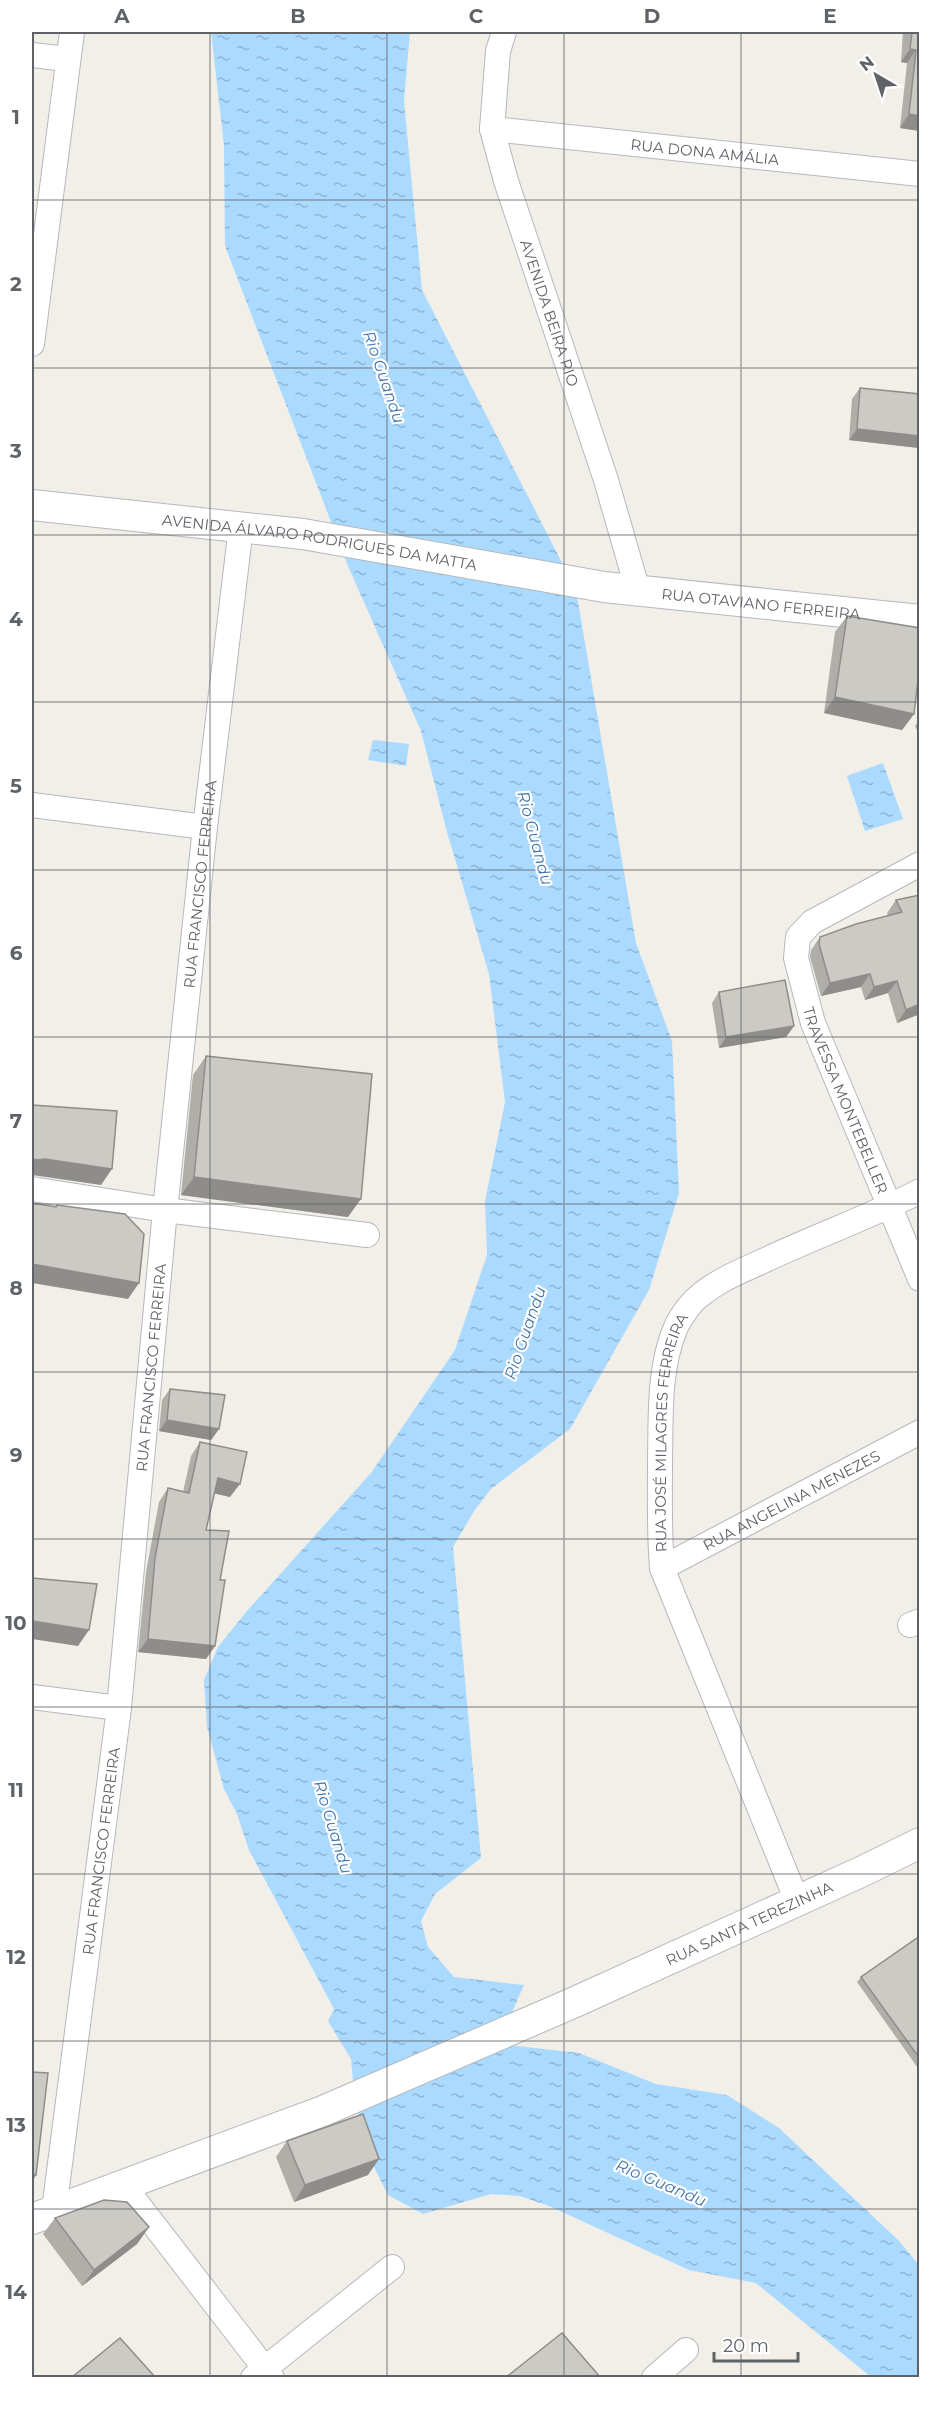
<svg xmlns="http://www.w3.org/2000/svg" width="951" height="2409" font-family="Montserrat,sans-serif">
  <style>
    .water { fill: url(#water-ripples) }
    .lines { fill: none; stroke-linecap: round; stroke-linejoin: round }
    .minor-casing { stroke: #b5b8bc; stroke-width: 26 }
    .tertiary-casing { stroke: #b5b8bc; stroke-width: 32 }
    .minor { stroke: #fff; stroke-width: 24 }
    .tertiary { stroke: #fff; stroke-width: 30 }
    .wall { fill: #afaea9 }
    .shaded-wall { fill: #8f8d8a }
    .building { fill: #cccac5; stroke: #8f8d8a; stroke-width: 1.5 }
    .grid { fill: none; stroke: #5f6368; stroke-width: 1.5; stroke-opacity: 0.55 }
    .labels { text-anchor: middle; dominant-baseline: central; stroke-width: 4.5; stroke-linejoin: round; paint-order: stroke }
    .street-label { font-size: 15px; fill: #5f6368; stroke: #fff }
    .water-label { font-size: 16px; font-style: italic; fill: #4174aa; stroke: #fff }
    .neatline { fill: none; stroke: #5f6368; stroke-width: 2 }
    .grid-label { font-size: 20px; text-anchor: middle; font-weight: bold; fill: #5f6368 }
  </style>
  <defs>
    <pattern id="water-ripples" width="26" height="14" patternUnits="userSpaceOnUse" patternTransform="scale(1.5)"><rect width="26" height="14" fill="#aadaff"/><path d="M2 4q2-2 4 0t4 0M15 11q2-2 4 0t4 0" fill="none" stroke="#8eb4d2"/></pattern>
  </defs>
  <rect width="100%" height="100%" fill="#f1efe8"/>
  <path class="water" d="M211,32h199l-6,69 18,189 154,300 60,353 36,98 7,152 -30,97 -79,139 -79,60 -17,22 -21,36 28,311 -46,36 -14,27 7,26 26,30 70,8 -26,59 81,9 77,31 71,11 52,33 120,113 20,24v112h-48l-115,-94 -67,-13 -140,-64 -29,-10 -29,-2 -68,20 -35,-19 -14,-28 -19,-64 -4,-44 -23,-38 6,-12 -85,-159 -12,-36 -13,-25 -17,-62 -3,-47 14,-33 29,-36 124,-138 84,-123 32,-95 -2,-54 20,-99 -16,-128 -42,-142 -26,-101 -73,-165 -123,-320 -1,-101z
    M373,740l36,4 -3,22 -38,-6z
    M883,763l20,56 -38,12 -18,-55z"/>
  <g class="lines">
    <defs>
      <g id="minor">
        <path id="s1" d="M504,32l-6,19 -6,78 14,52 100,299 32,111"/>
        <path d="M32,55l35,4"/>
        <path id="s2" d="M492,129l428,45"/>
        <path d="M32,344l40,-312"/>
        <path d="M32,805l173,22"/>
        <path id="s3" d="M920,864l-108,58 -14,15 -2,21 17,65 107,256"/>
        <path d="M32,1189l133,21 202,25"/>
        <path id="s4" d="M662,1568l258,-136"/>
        <path d="M910,1625l10,-4"/>
        <path d="M32,1697l87,11"/>
        <path id="s5" d="M797,1901l-135,-333c-3,-35 -2,-70 -2,-106 1,-43 -2,-94 16,-135 4,-9 14,-23 21,-29 19,-17 42,-26 64,-36 52,-25 107,-44 159,-71"/>
        <path d="M124,2186l148,192"/>
        <path id="s6" d="M54,2210l65,-502 46,-498 40,-383 36,-300"/>
        <path d="M253,2378l139,-111"/>
        <path d="M654,2378l32,-28"/>
      </g>
      <g id="tertiary">
        <path id="s7" d="M32,505l271,29 301,53 316,33"/>
        <path id="s8" d="M32,2219l291,-108 252,-109 288,-131 57,-28"/>
      </g>
    </defs>
    <use href="#minor" class="minor-casing"/>
    <use href="#tertiary" class="tertiary-casing"/>
    <use href="#minor" class="minor"/>
    <use href="#tertiary" class="tertiary"/>
  </g>
  <path class="wall" d="M903,32h17v99l-20,-3 7,-65 -6,-1z
    M860,388l59,60 -70,-8 3,-41z
    M847,616l67,98 -12,16 -78,-17 11,-81z
    M920,720v17l-5,-11z
    M920,895v119l-23,9 -9,-30 -23,7 -4,-13 -40,9 -11,-39 1,-7 9,-13 68,-21 -1,-3 9,-13z
    M719,992l75,34 -8,11 -67,11 -7,-45z
    M206,1056l142,161 -167,-22 12,-120z
    M170,1389l49,40 -8,11 -52,-9 3,-31z
    M200,1442l30,55 -16,-4 -8,37 14,50 -5,66 -9,13 -68,-7 8,-80 13,-70 9,-14 15,4 8,-36z
    M920,1936v135l-63,-89 4,-5z
    M287,2141l81,34 -74,27 -18,-45z
    M55,2218l94,9 -12,17 -55,42 -39,-52z"/>
  <path class="shaded-wall" d="M910,49l6,1 -9,13 -6,-1z
    M909,114l11,2v15l-20,-3z
    M857,429l63,7 -1,12 -70,-8z
    M835,697l79,17 -12,16 -78,-17z
    M870,974l-9,13 -40,9 9,-13z
    M897,981l-9,12 -23,7 9,-13z
    M920,1004v10l-23,9 9,-13z
    M794,1026l-8,11 -67,11 7,-11z
    M32,1159h13l67,10 -11,16 -69,-10z
    M194,1177l167,22 -13,18 -167,-22z
    M32,1264l107,19 -11,16 -96,-16z
    M167,1420l52,9 -8,11 -52,-9z
    M218,1478l22,6 -10,13 -22,-5z
    M32,1621l57,9 -11,16 -46,-7z
    M148,1639l67,7 -9,13 -68,-7z
    M379,2159l-11,16 -74,27 11,-17z
    M32,2174l4,1 -4,7z
    M149,2227l-12,17 -55,42 12,-16z"/>
  <path class="building" d="M912,32h8v84l-11,-2 7,-64 -6,-1z
    M860,388l60,6v42l-63,-7z
    M847,616l73,12v34l-6,52 -79,-17z
    M920,895v109l-14,6 -9,-29 -23,6 -4,-13 -40,9 -11,-39 1,-7 36,-13 46,-12 -6,-12z
    M785,980l9,46 -68,11 -7,-45z
    M206,1056l166,18 -11,125 -167,-22z
    M32,1105l85,6 -5,58 -67,-10 -7,1 -6,-1z
    M32,1203l24,4 1,-2 68,9 19,20 -5,49 -107,-19z
    M170,1389l55,6 -6,34 -52,-9z
    M200,1442l47,10 -7,32 -22,-6 -12,52 23,1 -9,49h5l-10,66 -67,-7 7,-81 13,-70 21,5z
    M32,1578l65,6 -8,46 -57,-9z
    M920,1936v123l-59,-82z
    M32,2072l16,1 -12,102 -4,-1z
    M363,2114l16,45 -74,26 -18,-44z
    M104,2200l23,2 22,25 -55,43 -39,-52z
    M562,2333l39,45h-96z
    M120,2338l36,40h-85z"/>
  <path class="grid" d="M210,32v2346M387,32v2346M564,32v2346M741,32v2346M32,200h888M32,368h888M32,535h888M32,702h888M32,870h888M32,1037h888M32,1204h888M32,1372h888M32,1539h888M32,1707h888M32,1874h888M32,2041h888M32,2209h888"/>
  <g class="labels">
    <g class="street-label">
      <text stroke="none"><textPath href="#s2" startOffset="214">RUA DONA AMÁLIA</textPath></text>
      <text stroke="none"><textPath href="#s1" startOffset="291">AVENIDA BEIRA RIO</textPath></text>
      <text stroke="none"><textPath href="#s7" startOffset="290">AVENIDA ÁLVARO RODRIGUES DA MATTA</textPath></text>
      <text stroke="none"><textPath href="#s7" startOffset="736">RUA OTAVIANO FERREIRA</textPath></text>
      <text stroke="none"><textPath href="#s6" startOffset="1334">RUA FRANCISCO FERREIRA</textPath></text>
      <text stroke="none"><textPath href="#s3" startOffset="315">TRAVESSA MONTEBELLER</textPath></text>
      <text stroke="none"><textPath href="#s6" startOffset="848">RUA FRANCISCO FERREIRA</textPath></text>
      <text stroke="none"><textPath href="#s5" startOffset="496">RUA JOSÉ MILAGRES FERREIRA</textPath></text>
      <text stroke="none"><textPath href="#s4" startOffset="146">RUA ANGELINA MENEZES</textPath></text>
      <text stroke="none"><textPath href="#s6" startOffset="362">RUA FRANCISCO FERREIRA</textPath></text>
      <text stroke="none"><textPath href="#s8" startOffset="776">RUA SANTA TEREZINHA</textPath></text>
    </g>
    <g class="water-label">
      <text transform="translate(384 377) rotate(71)">Rio Guandu</text>
      <text transform="translate(535 838) rotate(75)">Rio Guandu</text>
      <text transform="translate(525 1333) rotate(-71)">Rio Guandu</text>
      <text transform="translate(333 1827) rotate(73)">Rio Guandu</text>
      <text transform="translate(661 2183) rotate(23)">Rio Guandu</text>
    </g>
  </g>
  <rect width="951" height="2409" fill="none" stroke="#ffffff" stroke-width="66"/>
  <g transform="translate(876 75) rotate(321)" stroke="#ffffff" stroke-width="4.5" paint-order="stroke">
  <path d="M0-4.5L10 22L0 15L-10 22Z" fill="#5f6368"/>
  <text y="-9" font-size="16" font-weight="bold" text-anchor="middle" fill="#5f6368">N</text>
  </g>
  <path d="M714 2352v9h84v-9" fill="none" stroke="#5f6368" stroke-width="3"/>
  <text x="723" y="2352" font-size="18" fill="#5f6368" stroke="#ffffff" stroke-width="4.5" paint-order="stroke">20 m</text>
  <rect x="33" y="33" width="885" height="2343" class="neatline"/>
  <g class="grid-label">
    <text x="122" y="23">A</text>
    <text x="298" y="23">B</text>
    <text x="476" y="23">C</text>
    <text x="652" y="23">D</text>
    <text x="830" y="23">E</text>
    <text x="16" y="124">1</text>
    <text x="16" y="291">2</text>
    <text x="16" y="458">3</text>
    <text x="16" y="626">4</text>
    <text x="16" y="793">5</text>
    <text x="16" y="960">6</text>
    <text x="16" y="1128">7</text>
    <text x="16" y="1295">8</text>
    <text x="16" y="1462">9</text>
    <text x="16" y="1630">10</text>
    <text x="16" y="1797">11</text>
    <text x="16" y="1964">12</text>
    <text x="16" y="2132">13</text>
    <text x="16" y="2299">14</text>
  </g>
</svg>
